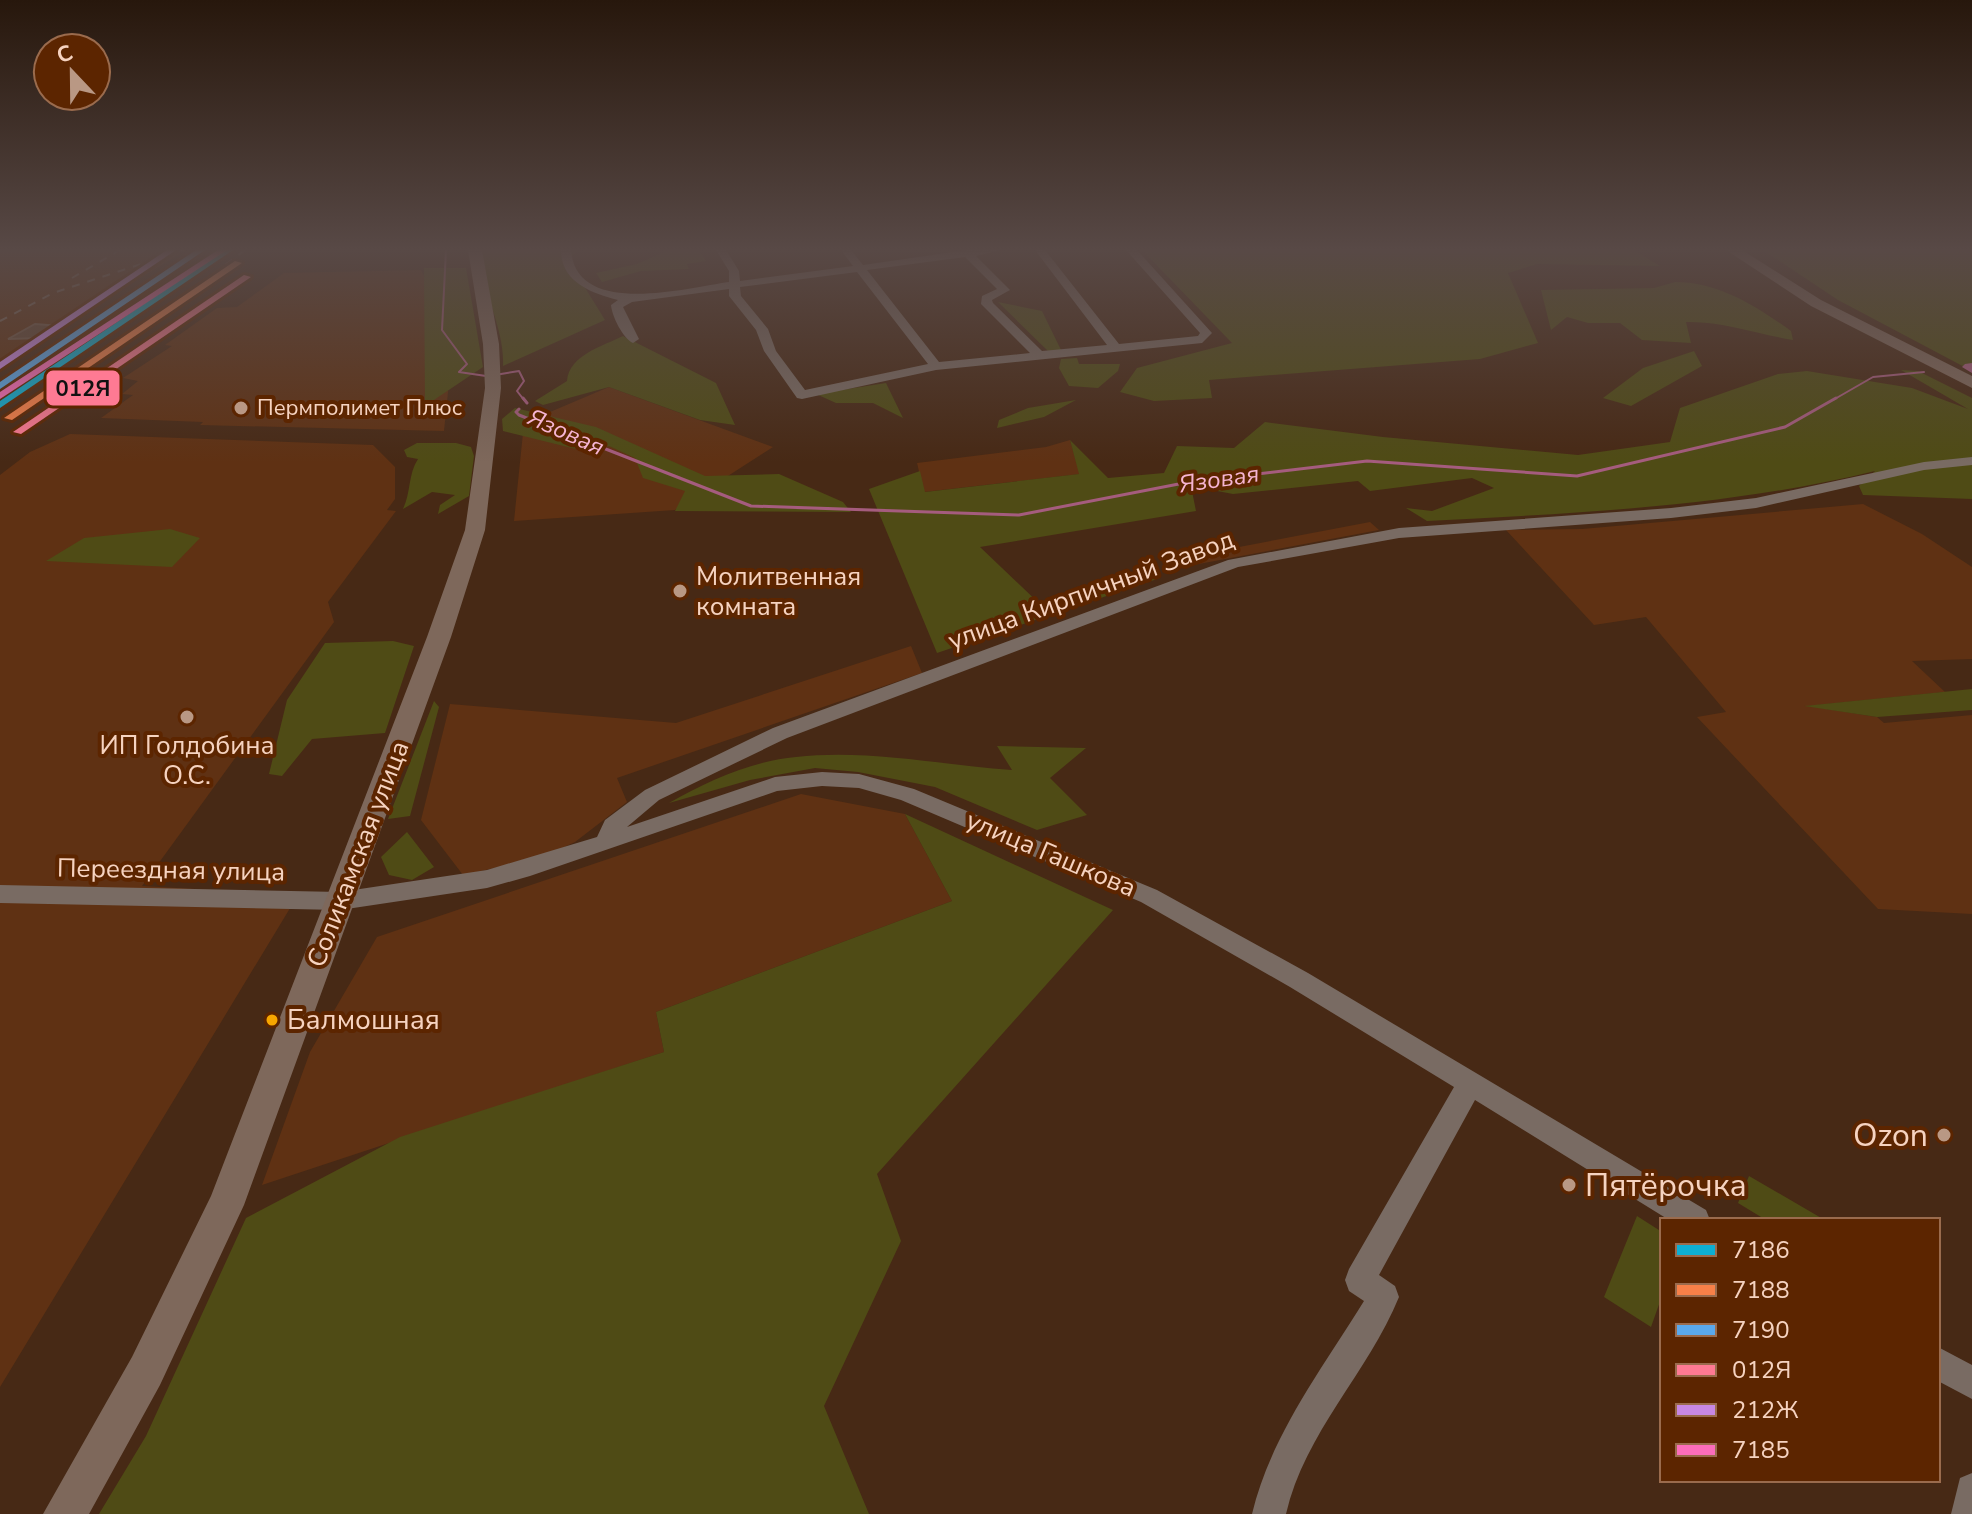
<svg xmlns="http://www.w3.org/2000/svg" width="1972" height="1514" font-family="'Nunito Sans',sans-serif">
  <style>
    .built { fill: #5f3113 }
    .green { fill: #4f4b15 }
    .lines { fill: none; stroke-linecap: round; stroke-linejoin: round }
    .stream-far1 { stroke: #a55c7e; stroke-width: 2 }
    .stream { stroke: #a55c7e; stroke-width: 3 }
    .river { fill: #a55c7e; fill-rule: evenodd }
    .building { fill: #614635; stroke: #6f5646; stroke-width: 2 }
    .minor { fill: #796b63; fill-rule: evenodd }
    .major { fill: #7e685b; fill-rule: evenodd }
    .rail { stroke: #79675c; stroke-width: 2; stroke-dasharray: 8 8; stroke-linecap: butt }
    .rail-1-casing { stroke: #5c2500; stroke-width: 6 }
    .rail-2-casing { stroke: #5c2500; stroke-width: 6 }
    .rail-3-casing { stroke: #5c2500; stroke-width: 6 }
    .rail-4-casing { stroke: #5c2500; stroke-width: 6 }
    .rail-5-casing { stroke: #5c2500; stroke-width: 6 }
    .rail-6-casing { stroke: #5c2500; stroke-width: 6 }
    .rail-1 { fill: #0dafd3; fill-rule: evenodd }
    .rail-2 { fill: #f78048; fill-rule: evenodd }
    .rail-3 { fill: #5aa8eb; fill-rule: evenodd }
    .rail-4 { fill: #fe7a93; fill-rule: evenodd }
    .rail-5 { fill: #c787e3; fill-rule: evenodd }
    .rail-6 { fill: #fb6dba; fill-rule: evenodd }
    .poi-dot { fill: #b99884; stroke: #5c2500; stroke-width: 3 }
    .bus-dot { fill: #f7a600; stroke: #5c2500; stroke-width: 3 }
    .labels { text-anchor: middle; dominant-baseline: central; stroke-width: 8; stroke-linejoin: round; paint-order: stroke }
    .far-poi-label { font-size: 22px; fill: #f6d3c0; stroke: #5c2500; text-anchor: start }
    .far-water-label { font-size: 24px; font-style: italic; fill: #f6b5d3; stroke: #5c2500 }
    .poi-label { font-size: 26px; fill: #f6d3c0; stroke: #5c2500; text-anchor: start }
    .street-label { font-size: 26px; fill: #f6d3c0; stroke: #5c2500 }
    .near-bus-label { font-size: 28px; fill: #f6d3c0; stroke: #5c2500; text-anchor: start }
    .near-poi-label { font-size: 32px; fill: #f6d3c0; stroke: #5c2500; text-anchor: end }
    .line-badge { stroke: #5c2500; stroke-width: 3 }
    .pale-badge-label { font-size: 22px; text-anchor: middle; font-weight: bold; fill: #111 }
  </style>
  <rect width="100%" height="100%" fill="#472915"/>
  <path class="built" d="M0,250h176l-4,2 8,2 -180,108z
    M421,270l33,64 -10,97 -244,-6 3,-3 -102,-4 32,-23 -11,-1 16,-13 -15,-3 49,-32 -7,-1 52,-37 20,-1 47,-34z
    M609,387l164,60 -98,63 -161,11 10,-98z
    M70,434l303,11 22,22v32l-8,11 9,1 -68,91 6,20 -192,264 156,9 -298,492v-912l30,-23z
    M1070,440l10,34 -156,18 -7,-29 129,-16z
    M1863,504l59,30 50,33v92l-60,2 33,31 -137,14 69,11 7,6 88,-8v199l-94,-5 -181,-192 29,-5 -80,-95 -52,8 -88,-95 76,-1z
    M1370,522l9,8 -191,36 -7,-8z
    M911,646l11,27 -305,105 10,24 -52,40 -32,15 -80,18 -42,-55 29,-116 226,19z
    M801,794l104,20 47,87 -296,111 8,40 -402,133 48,-133 67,-115z"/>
  <path class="green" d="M482,250h95l-9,10 37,60 -102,46c2,-40 -24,-77 -21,-116z
    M669,250h30l7,11 -19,3 2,5 -48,2 -39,11 -6,-9 41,-9z
    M1142,250h492l26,16 -123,-2 -29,9 30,70 -58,16 -271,21 3,18 -58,3 -34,-9 17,-24 95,-25z
    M1763,250h209v121l-134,-71z
    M424,268h42l17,99 -58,39z
    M1675,282c44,0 81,24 116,49l2,9c-37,-6 -71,-19 -107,-18l5,21 -49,-3 -22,-17h-32l-21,-6 -16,13 -10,-40 113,-2z
    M998,302l44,9 19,39 -13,1z
    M623,336l93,47 19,42 -35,-5 -91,-33 -66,18 -8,-4 32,-20c2,-26 36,-35 56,-45z
    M1694,351l8,15 -71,40 -28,-8 40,-30z
    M1077,358l2,6h41l-2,7 -20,17 -29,-2 -10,-18 2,-9z
    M1901,370l17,1 54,27v101l-109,-4 -4,-9 16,-15c-147,36 -297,42 -448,50l-21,-13 26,3 62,-23 -22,-10 -102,13 -12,-10 -125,13 -42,-8 5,25 -216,36 64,61 90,-30h26l-223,75 -68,-164 51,-18 5,21 154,-18 -9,-34 38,38 56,-5 13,-27 57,2 31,-26 118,15 195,18 92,-13 10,-34 98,-34 29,-3 105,17 56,21z
    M886,383l17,35 -30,-15h-37l-20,-9z
    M1076,400l-32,17 -47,11 2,-8 29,-12z
    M515,408l81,19 109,49 74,-2 64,28 8,10 -176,-1 10,-20 -42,-13 -8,-20 -26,-12 -17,7 -89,-22 -1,-12z
    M417,443h39l15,4 3,9 -5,40 -31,18 2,-9 15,-10 -23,-3 -29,17c8,-17 5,-35 15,-50l-11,-2 -3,-7z
    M170,529l30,9 -28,29 -126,-6 38,-23z
    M393,641l21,5 -29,87 -73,6 -30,37 -13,-2 18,-74 38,-57z
    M1972,689v21l-95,7 -73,-11z
    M434,701l5,6 -29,109 -22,3z
    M997,746l89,2 -36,30 37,37 -50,15 -102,-43 -77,-15 -43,-4 -65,12 -81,23c39,-22 82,-42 127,-46 71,-8 145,8 216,13z
    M905,814l208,96 -236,264 24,67 -77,165 45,108h-770l47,-78 100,-218 154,-81 264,-85 -8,-40 296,-111z
    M407,832l27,35 -22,13 -23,-5 -8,-18z
    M1749,1176l74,43 -1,1h-56l-28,-17z
    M1637,1216l25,16v64l-11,31 -47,-30z"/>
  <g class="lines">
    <path class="stream-far1" d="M446,250l-4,80 25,34 -8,8 27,4
      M495,375l24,-4 5,10 -7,10 7,9
      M1833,400l40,-23 51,-5"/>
    <path class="stream" d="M523,398l4,5
      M519,409l-3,3 3,3 232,91 268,9 170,-33 178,-21 210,15 208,-49 51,-29"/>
    <path class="river" d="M1972,363v10l-10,-6 3,-3z"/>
  </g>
  <path class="building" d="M35,324l26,2 -20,12 -33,1z"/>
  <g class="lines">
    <path class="minor" d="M561,250h10c5,68 115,38 158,32v-11l-13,-21h10l13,21 1,10 113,-15 -12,-16h10l12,15 104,-15h34l-25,6 34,34 -18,10 1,3 49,48 65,-6 -72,-95h10l74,94 79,-8 2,-3 -74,-83h11l75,83 -10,10 -266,27 -134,29 -5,-1 -33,-47 -8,-21 -27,-34v-7l-97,13 -9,5 16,32 -6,4c-10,-5 -21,-26 -22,-38l7,-5c-27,-7 -57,-18 -57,-50zM965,257l32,32 -15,7 -1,8 49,49 -91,9 -72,-92zM857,272l71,92 -123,26 -29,-39 -8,-22 -27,-33 -1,-9z
      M1972,457v8l-48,5 -168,38 -85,10 -272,20 -161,29 -451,171 -128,62 -32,27 148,-50 47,-5 37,2 55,15 243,101 151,83 398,237 4,10h-41l-194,-120 -96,175 16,11 4,11c-31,76 -94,135 -113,217h-34c19,-79 70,-145 112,-213l-15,-10 -4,-11 4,-11 105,-182 -164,-100 -149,-85 -240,-102 -42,-12 -37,-2 -45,5 -247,85 -43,12 -147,22 -340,-7v-18l340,7 147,-22 110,-33 8,-17 40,-30 128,-62 455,-168 171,-32 272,-20 85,-10 168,-36z
      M1938,1347l34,18v34l-34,-18z
      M1972,1473v41h-21l9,-36z"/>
    <path class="major" d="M468,250h14l17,94 2,44 -16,142 -34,107 -207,568 -84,180 -71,129h-46l89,-157 79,-161 216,-559 38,-107 20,-142 -2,-44z
      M1726,250h16l79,50 151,76v12l-161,-82z"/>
    <path class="rail" d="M72,278l48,-28
      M162,313l83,-63
      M0,321l53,-28 131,-43"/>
    <defs>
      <path id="rail-1" d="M224,250h9l-233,158v-7z"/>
      <path id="rail-2" d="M235,261l7,2 -230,157 -8,-2z"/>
      <path id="rail-3" d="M196,250h9l-205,139v-7z"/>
      <path id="rail-4" d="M244,275l7,2 -230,157 -8,-2z"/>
      <path id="rail-5" d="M167,250h9l-176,119v-7z"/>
      <path id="rail-6" d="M218,250h9l-227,149v-7z"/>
    </defs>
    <use href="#rail-1" class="rail-1-casing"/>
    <use href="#rail-2" class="rail-2-casing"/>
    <use href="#rail-3" class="rail-3-casing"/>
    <use href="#rail-4" class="rail-4-casing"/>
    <use href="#rail-5" class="rail-5-casing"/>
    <use href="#rail-6" class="rail-6-casing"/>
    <use href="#rail-1" class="rail-1"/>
    <use href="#rail-2" class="rail-2"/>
    <use href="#rail-3" class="rail-3"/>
    <use href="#rail-4" class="rail-4"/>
    <use href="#rail-5" class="rail-5"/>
    <use href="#rail-6" class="rail-6"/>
  </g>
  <linearGradient id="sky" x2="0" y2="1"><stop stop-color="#27170c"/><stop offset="0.54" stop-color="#584946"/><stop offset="1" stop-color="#584946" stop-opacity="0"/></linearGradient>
  <rect width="1972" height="462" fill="url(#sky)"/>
  <g class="poi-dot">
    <circle cx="241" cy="408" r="8"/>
    <circle cx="680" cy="591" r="8"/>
    <circle cx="187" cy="717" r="8"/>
    <circle cx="1944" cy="1135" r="8"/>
    <circle cx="1569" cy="1185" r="8"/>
  </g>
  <circle class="bus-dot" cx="272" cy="1020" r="7"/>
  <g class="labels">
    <g class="far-poi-label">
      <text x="257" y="408">Пермполимет Плюс</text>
    </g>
    <g class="far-water-label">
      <text transform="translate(566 432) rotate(24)">Язовая</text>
      <text transform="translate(1219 479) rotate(-8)">Язовая</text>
    </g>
    <g class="poi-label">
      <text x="696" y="576">Молитвенная<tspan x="696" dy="30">комната</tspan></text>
      <text x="187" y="745" text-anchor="middle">ИП Голдобина<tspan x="187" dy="30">О.С.</tspan></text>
    </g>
    <g class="street-label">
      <text transform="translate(1091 590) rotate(-20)">улица Кирпичный Завод</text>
      <text transform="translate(358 854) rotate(-69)">Соликамская улица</text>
      <text transform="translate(1051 854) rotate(23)">улица Гашкова</text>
      <text transform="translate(171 870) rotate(1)">Переездная улица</text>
    </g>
    <g class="near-bus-label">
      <text x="287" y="1020">Балмошная</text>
    </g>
    <g class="near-poi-label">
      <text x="1928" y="1135">Ozon</text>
      <text x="1585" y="1185" text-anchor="start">Пятёрочка</text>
    </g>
  </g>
  <rect class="line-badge" x="45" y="369" width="76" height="38" rx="8" fill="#fe7a93"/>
  <g class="pale-badge-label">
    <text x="83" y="396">012Я</text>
  </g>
  <rect x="1660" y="1218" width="280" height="264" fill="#5c2500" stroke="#9a6b4d" stroke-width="2"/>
  <rect x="1676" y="1244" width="40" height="12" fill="#0dafd3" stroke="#9a6b4d" stroke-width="2"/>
  <text x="1732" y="1258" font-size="24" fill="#f6d3c0">7186</text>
  <rect x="1676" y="1284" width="40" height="12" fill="#f78048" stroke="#9a6b4d" stroke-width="2"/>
  <text x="1732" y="1298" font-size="24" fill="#f6d3c0">7188</text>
  <rect x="1676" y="1324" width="40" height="12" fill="#5aa8eb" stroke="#9a6b4d" stroke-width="2"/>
  <text x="1732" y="1338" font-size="24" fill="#f6d3c0">7190</text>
  <rect x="1676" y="1364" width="40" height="12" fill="#fe7a93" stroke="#9a6b4d" stroke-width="2"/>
  <text x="1732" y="1378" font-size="24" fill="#f6d3c0">012Я</text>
  <rect x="1676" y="1404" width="40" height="12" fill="#c787e3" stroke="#9a6b4d" stroke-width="2"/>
  <text x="1732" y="1418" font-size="24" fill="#f6d3c0">212Ж</text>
  <rect x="1676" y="1444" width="40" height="12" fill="#fb6dba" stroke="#9a6b4d" stroke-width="2"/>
  <text x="1732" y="1458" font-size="24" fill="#f6d3c0">7185</text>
  <g transform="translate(72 72) rotate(338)"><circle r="38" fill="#5c2500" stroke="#9a6b4d" stroke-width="2"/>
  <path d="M0-6L14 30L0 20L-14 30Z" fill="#b99884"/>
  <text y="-12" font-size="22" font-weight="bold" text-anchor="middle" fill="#f6d3c0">С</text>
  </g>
</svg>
